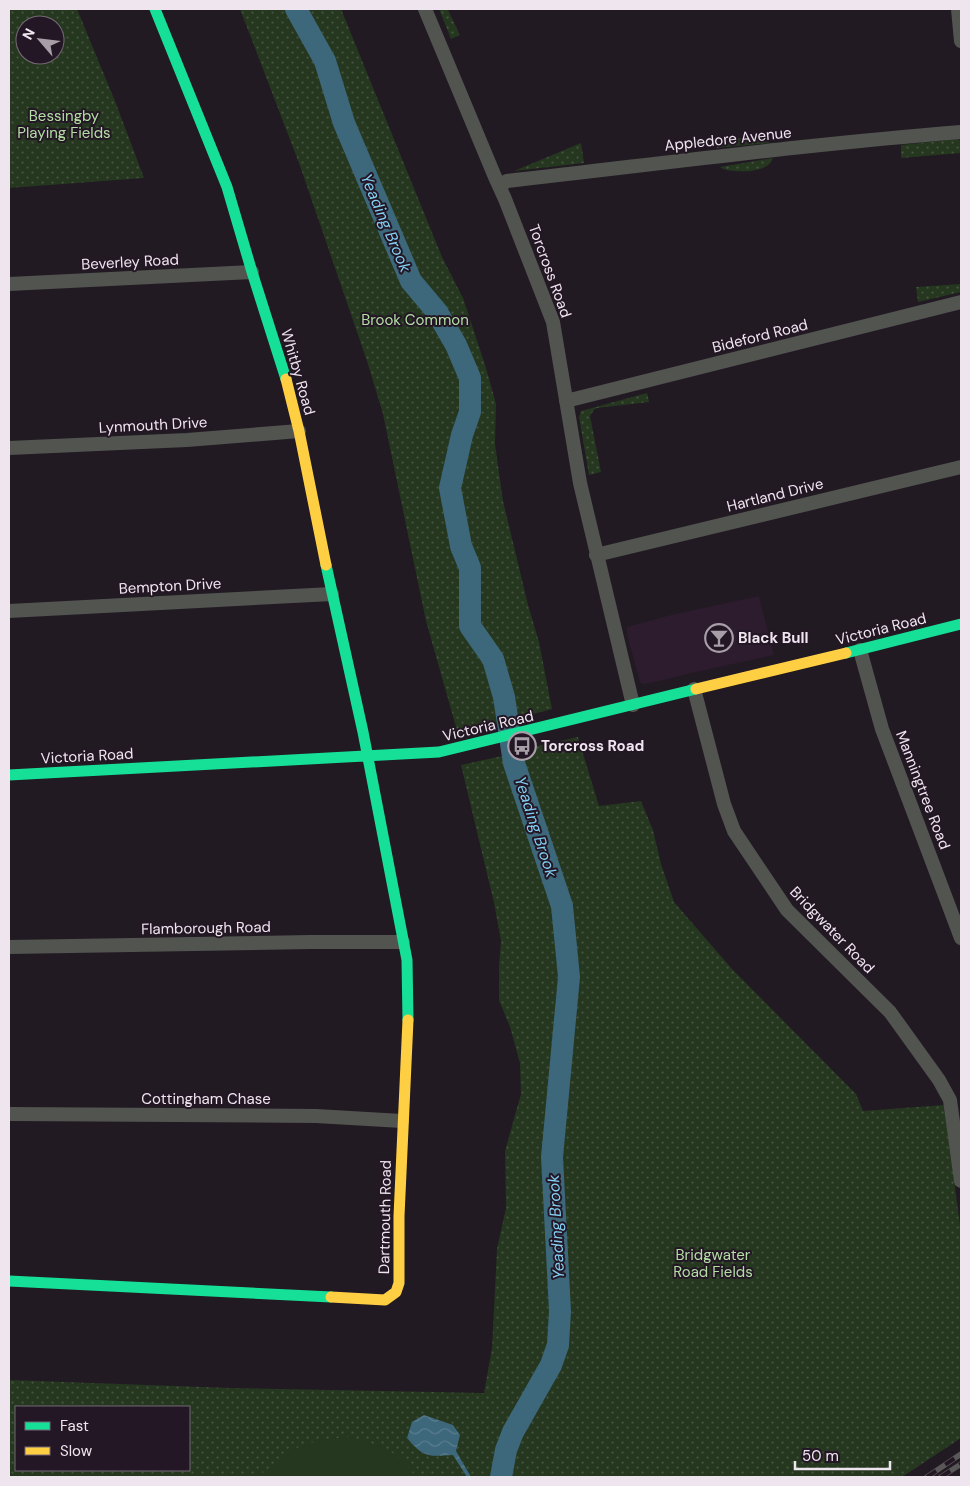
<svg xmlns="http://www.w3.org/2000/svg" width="970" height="1486" font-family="'DM Sans',sans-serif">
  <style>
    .built { fill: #2c1c2e }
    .green { fill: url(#green-dots); fill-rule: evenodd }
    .pitch { fill: #25371f }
    .water { fill: url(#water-waves) }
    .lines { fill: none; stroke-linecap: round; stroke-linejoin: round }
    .river { stroke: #3d677b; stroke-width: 22 }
    .street { stroke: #525450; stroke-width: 14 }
    .fast { stroke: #16e098; stroke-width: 11 }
    .slow { stroke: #ffcf43; stroke-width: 11 }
    .rail-casing { stroke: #5a5759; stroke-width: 5.5 }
    .rail { stroke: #241725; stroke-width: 4; stroke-dasharray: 11; stroke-linecap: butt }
    .labels { text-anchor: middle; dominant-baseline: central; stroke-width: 4; stroke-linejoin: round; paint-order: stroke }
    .park-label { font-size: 15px; fill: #b2dea3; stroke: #241725 }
    .street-label { font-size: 15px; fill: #efe5ef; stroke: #241725 }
    .poi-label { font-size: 15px; font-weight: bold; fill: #efe5ef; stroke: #241725; text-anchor: start }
    .water-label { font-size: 16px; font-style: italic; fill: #82cff3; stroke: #241725 }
  </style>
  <defs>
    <pattern id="green-dots" width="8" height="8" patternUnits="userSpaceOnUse" patternTransform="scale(1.25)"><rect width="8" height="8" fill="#25371f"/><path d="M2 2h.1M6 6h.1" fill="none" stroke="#455440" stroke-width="1.8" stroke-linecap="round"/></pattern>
    <pattern id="water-waves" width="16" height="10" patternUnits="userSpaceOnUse" patternTransform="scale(1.25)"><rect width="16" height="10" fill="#3d677b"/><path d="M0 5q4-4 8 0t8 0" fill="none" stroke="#597d8e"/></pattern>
  </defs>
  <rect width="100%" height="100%" fill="#211a22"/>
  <path class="built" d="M759,596l15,59 -78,17 -41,10 -12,2 -3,-2 -13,-47v-8l44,-12z"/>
  <path class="green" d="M9,9h68l38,92 29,77 -135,10zM25,25h30v30h-30z
    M240,9h101l101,248 21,41 23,70 10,36 -1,40 8,57 25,104 11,37 13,67 -94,25 -32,-113 -43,-207 -16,-53 -68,-198z
    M439,9l9,1 12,25 -9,4z
    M745,137l15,1 10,5 -54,5 13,-8z
    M957,139l4,2v12l-60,5v-13z
    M581,143l3,20 -70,8z
    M773,158c-1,2 -2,5 -5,7 -8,7 -39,9 -48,2z
    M961,284v8l-43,10 -2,-15z
    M647,393l2,9 -52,6 -3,2 -4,6 11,56 -12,3 -10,-58 2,-6z
    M578,737l21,69 42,-5 12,29 8,34 13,38 58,67 124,125 7,17 81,-6 17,128v205l-59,39h-893v-97l222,8 253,5 8,-45 5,-99 9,-41 -1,-57 16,-57 -1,-31 -10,-36 -11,-27v-34l2,-25 -7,-38 -33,-138 55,-12 25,-8zM16,1407h173v63h-173z"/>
  <path class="pitch" d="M349,1437c28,8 51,13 66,40h-160v-5l15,1 24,-24 25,-9z"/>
  <path class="water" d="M424,1415l29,10 7,10 -4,16 15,26h-4l-14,-22c-25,2 -30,2 -46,-17l5,-16z"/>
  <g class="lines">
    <path class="river" d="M296,9l29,52 19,62 67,158 26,31 19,33 14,33v34l-8,23 -12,53 11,58 9,22v58l23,33 11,38 10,66 48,143 7,71 -17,180 8,154 -2,34 -7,20 -38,67 -7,18 -5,27"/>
    <path class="street" d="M425,9l70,168 10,22 48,123 27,161 53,222
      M958,9l3,32
      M499,186l8,-5c151,-17 302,-37 454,-49
      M9,284l243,-12
      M566,401l395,-99
      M9,448l178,-8 112,-9
      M596,555l365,-88
      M9,611l323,-17
      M860,650l22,79 79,209
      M694,689l30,115 10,27 53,79 103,102 49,68 11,20 11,81
      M9,947l302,-5h92
      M9,1114l307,2 86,5"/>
    <path class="fast" d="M155,9l72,178 25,85 34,107
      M326,565l37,167 44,228 1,60
      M846,653l115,-29
      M9,775l430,-23 257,-63
      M9,1281l322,16"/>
    <path class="slow" d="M286,379l13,52 27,134
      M696,689l150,-36
      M331,1297l54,3 11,-8 3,-9v-67l9,-196"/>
    <defs>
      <path id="rail" d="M927,1477l34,-23
        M941,1477l20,-13"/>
    </defs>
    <use href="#rail" class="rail-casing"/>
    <use href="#rail" class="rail"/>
  </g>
  <defs>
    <symbol id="bar-ring" viewBox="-11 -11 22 22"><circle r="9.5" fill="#241725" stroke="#a79ea7" stroke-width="1.5"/><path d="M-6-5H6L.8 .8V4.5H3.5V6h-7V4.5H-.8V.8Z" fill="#a79ea7"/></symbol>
    <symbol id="bus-ring" viewBox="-11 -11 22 22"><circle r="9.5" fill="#241725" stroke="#a79ea7" stroke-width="1.5"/><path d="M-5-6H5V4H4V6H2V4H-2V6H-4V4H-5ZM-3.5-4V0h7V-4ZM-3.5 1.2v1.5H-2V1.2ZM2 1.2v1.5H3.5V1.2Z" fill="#a79ea7"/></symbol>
  </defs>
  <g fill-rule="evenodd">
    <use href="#bar-ring" x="703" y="622" width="32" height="32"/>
    <use href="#bus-ring" x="506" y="730" width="32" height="32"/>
  </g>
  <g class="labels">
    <g class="park-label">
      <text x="64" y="116">Bessingby<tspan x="64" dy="17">Playing Fields</tspan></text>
      <text x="415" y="320">Brook Common</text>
      <text x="713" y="1255">Bridgwater<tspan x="713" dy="17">Road Fields</tspan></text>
    </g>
    <g class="street-label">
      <text transform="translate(728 139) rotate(-6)">Appledore Avenue</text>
      <text transform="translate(130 262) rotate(-3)">Beverley Road</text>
      <text transform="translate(550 271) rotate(70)">Torcross Road</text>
      <text transform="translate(760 336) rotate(-14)">Bideford Road</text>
      <text transform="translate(298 372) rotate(74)">Whitby Road</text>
      <text transform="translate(153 425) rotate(-3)">Lynmouth Drive</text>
      <text transform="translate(775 495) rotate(-14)">Hartland Drive</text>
      <text transform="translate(170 586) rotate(-3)">Bempton Drive</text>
      <text transform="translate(881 629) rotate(-14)">Victoria Road</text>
      <text transform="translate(488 726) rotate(-13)">Victoria Road</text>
      <text transform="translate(87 756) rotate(-3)">Victoria Road</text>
      <text transform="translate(923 790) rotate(69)">Manningtree Road</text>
      <text transform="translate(206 928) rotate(-1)">Flamborough Road</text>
      <text transform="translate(832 930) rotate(46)">Bridgwater Road</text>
      <text x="206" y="1099">Cottingham Chase</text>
      <text transform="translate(385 1217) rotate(-89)">Dartmouth Road</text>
    </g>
    <g class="poi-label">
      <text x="738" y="638">Black Bull</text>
      <text x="541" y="746">Torcross Road</text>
    </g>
    <g class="water-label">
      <text transform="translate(386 223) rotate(67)">Yeading Brook</text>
      <text transform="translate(536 827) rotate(72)">Yeading Brook</text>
      <text transform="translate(556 1227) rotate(-93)">Yeading Brook</text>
    </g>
  </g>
  <rect width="970" height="1486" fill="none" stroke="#efe5ef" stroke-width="20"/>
  <rect x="15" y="1406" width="175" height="65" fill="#241725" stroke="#756976"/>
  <rect x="25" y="1422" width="25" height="8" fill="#16e098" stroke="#756976"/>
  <text x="60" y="1431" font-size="15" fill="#efe5ef">Fast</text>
  <rect x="25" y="1447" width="25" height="8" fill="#ffcf43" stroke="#756976"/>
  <text x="60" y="1456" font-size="15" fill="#efe5ef">Slow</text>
  <g transform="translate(40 40) rotate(298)"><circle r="24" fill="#241725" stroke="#756976"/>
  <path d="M0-4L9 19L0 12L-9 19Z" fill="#a79ea7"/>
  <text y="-8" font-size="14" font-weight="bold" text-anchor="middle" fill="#efe5ef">N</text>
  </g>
  <path d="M795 1461v8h95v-8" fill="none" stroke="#efe5ef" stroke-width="2.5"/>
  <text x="802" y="1461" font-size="15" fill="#efe5ef" stroke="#241725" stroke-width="4" paint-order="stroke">50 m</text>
</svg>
